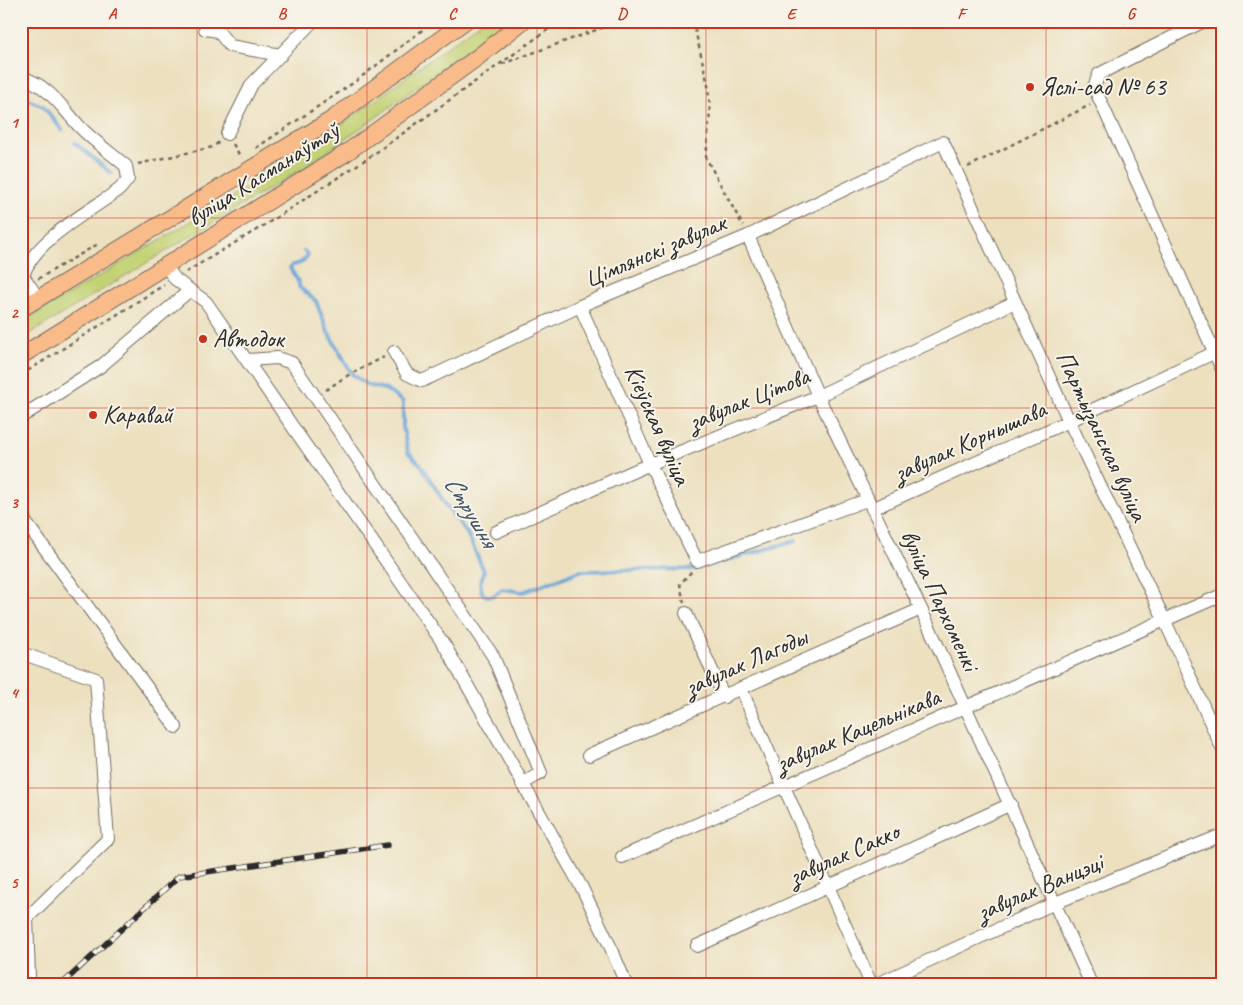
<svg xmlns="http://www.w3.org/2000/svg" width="1243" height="1005" font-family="Caveat,sans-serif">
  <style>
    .green { fill: #c3d274; stroke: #777e50 }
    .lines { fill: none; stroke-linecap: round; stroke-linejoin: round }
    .stream { stroke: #66a2d7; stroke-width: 4 }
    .minor-casing { stroke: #6f6a5f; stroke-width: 14 }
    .major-casing { stroke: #6f6a5f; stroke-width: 18 }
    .path { stroke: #6f6a5f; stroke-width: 2.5; stroke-dasharray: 4 4; stroke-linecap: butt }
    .minor { stroke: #fff; stroke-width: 12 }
    .major { stroke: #fabb8b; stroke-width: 16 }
    .rail-casing { stroke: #2b2b2b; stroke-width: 5.5 }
    .rail { stroke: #f7f3e8; stroke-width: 4; stroke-dasharray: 11; stroke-linecap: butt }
    .grid { fill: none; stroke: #c8321e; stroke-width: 1; stroke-opacity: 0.55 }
    .poi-dot { fill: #c8321e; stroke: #f7f3e8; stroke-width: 2 }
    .labels { text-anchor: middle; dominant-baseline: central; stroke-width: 4; stroke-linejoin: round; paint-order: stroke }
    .poi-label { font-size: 25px; fill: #2b2b2b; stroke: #f7f3e8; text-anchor: start }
    .street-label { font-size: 25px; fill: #2b2b2b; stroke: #f7f3e8 }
    .water-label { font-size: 26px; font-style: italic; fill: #405567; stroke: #f7f3e8 }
    .neatline { fill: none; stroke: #c8321e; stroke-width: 2 }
    .grid-label { font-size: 16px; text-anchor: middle; font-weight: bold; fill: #c8321e }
  </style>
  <rect width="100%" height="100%" fill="#f7f3e8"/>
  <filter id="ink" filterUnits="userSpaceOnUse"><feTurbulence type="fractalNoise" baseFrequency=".02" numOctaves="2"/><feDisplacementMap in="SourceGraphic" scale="10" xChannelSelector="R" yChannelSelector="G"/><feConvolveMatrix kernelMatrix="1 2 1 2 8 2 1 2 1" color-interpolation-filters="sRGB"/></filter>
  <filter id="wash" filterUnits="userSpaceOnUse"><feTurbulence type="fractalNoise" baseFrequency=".0096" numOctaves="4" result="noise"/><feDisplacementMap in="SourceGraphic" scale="20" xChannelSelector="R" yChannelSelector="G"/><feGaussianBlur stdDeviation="1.12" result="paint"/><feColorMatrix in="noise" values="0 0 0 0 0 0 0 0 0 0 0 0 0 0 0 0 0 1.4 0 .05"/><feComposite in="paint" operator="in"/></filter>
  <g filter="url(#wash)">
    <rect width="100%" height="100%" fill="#ece0bf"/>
    <path class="green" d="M482,21h23l-123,92 -77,54 -284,172v-16l277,-166z"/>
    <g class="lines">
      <path class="stream" d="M21,97l22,9 19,24
        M75,143l36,30
        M304,251l4,4c-5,7 -9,10 -16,10l-2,3 9,15v4l17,14 12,31 24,42 15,11 18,4 18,13v26l5,24 13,13 26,42 20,26 17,38 -4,12 2,10 4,3h7l9,-7 21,3 57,-21 114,-2 102,-28"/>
    </g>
  </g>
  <g filter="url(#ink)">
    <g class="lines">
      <defs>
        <path id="minor" d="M1204,21l-105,53 -5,13 128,282
          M205,29l13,2 12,15 51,9
          M21,77c27,8 40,29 58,49 14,15 32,27 47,40l2,13 -8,10c-29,22 -87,51 -97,87l15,22
          M227,134l25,-50 61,-63
          M748,236l70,160 103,213 170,375
          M165,265l10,14 31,23 239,344 137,242 29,60 15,36
          M580,306l70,158 47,97 170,-61
          M394,352l13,22 15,7 158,-75 168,-70 195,-94 126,279 96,200 57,127
          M247,360l30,-2 15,5 201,293 48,117 -19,11
          M21,417l80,-51 88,-75
          M872,509l197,-88 153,-72
          M21,516l155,211
          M496,532l154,-68 168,-68 197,-94
          M686,613l38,84
          M21,653l75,26 12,160 -81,79 2,60 -4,6
          M741,689l130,295
          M589,755l332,-146
          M622,857l600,-262
          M697,946l314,-142
          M877,984l178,-81 167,-68"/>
        <path id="major" d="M21,309l310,-189 134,-99
          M21,356l325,-203 132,-96 45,-36"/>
      </defs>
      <use href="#minor" class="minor-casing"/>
      <use href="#major" class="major-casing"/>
      <path class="path" d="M693,21l15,64 2,27 -4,46 37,68
        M1219,21l3,7
        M502,64l119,-43
        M233,144l8,14
        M256,148l100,-67 78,-60
        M138,164l75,-17 6,-5
        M968,167l122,-62
        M186,272l82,-49 106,-69 186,-133
        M38,279l60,-35
        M21,375l143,-90
        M326,390l19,-13 39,-20
        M684,603l-4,-19 12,-13"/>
      <use href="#minor" class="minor"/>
      <use href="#major" class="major"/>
      <defs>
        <path id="rail" d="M62,984l117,-108 209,-31
          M520,984l11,-2"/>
      </defs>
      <use href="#rail" class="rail-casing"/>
      <use href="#rail" class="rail"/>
    </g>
  </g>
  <path class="grid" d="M197,21v963M367,21v963M537,21v963M706,21v963M876,21v963M1046,21v963M21,218h1201M21,408h1201M21,598h1201M21,788h1201"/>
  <g class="poi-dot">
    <circle cx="1030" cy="87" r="5"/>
    <circle cx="203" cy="339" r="5"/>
    <circle cx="93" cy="415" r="5"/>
  </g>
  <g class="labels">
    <g class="poi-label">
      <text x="1040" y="87">Яслі-сад № 63</text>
      <text x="213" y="339">Автодок</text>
      <text x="103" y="415">Каравай</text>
    </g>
    <g class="street-label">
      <text transform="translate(263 174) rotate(-32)">вуліца Касманаўтаў</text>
      <text transform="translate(655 251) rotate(-23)">Цімлянскі завулак</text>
      <text transform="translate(749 399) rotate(-22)">завулак Цітова</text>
      <text transform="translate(658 425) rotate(66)">Кіеўская вуліца</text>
      <text transform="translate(1102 436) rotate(65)">Партызанская вуліца</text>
      <text transform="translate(970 441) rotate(-24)">завулак Корнышава</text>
      <text transform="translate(940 600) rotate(65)">вуліца Пархоменкі</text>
      <text transform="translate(746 662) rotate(-24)">завулак Лагоды</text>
      <text transform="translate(858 730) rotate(-23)">завулак Кацельнікава</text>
      <text transform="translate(844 854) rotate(-24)">завулак Сакко</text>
      <text transform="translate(1040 887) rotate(-23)">завулак Ванцэці</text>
    </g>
    <g class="water-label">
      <text transform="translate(471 511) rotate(59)">Струшня</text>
    </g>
  </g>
  <rect width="1243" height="1005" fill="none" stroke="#f7f3e8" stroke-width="55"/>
  <rect x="28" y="28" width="1188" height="950" class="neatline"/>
  <g class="grid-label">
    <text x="112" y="19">A</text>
    <text x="282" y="19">B</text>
    <text x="452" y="19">C</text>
    <text x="622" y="19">D</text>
    <text x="791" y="19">E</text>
    <text x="961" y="19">F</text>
    <text x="1131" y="19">G</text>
    <text x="14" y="128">1</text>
    <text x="14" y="318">2</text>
    <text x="14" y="508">3</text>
    <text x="14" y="698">4</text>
    <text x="14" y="888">5</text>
  </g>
</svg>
